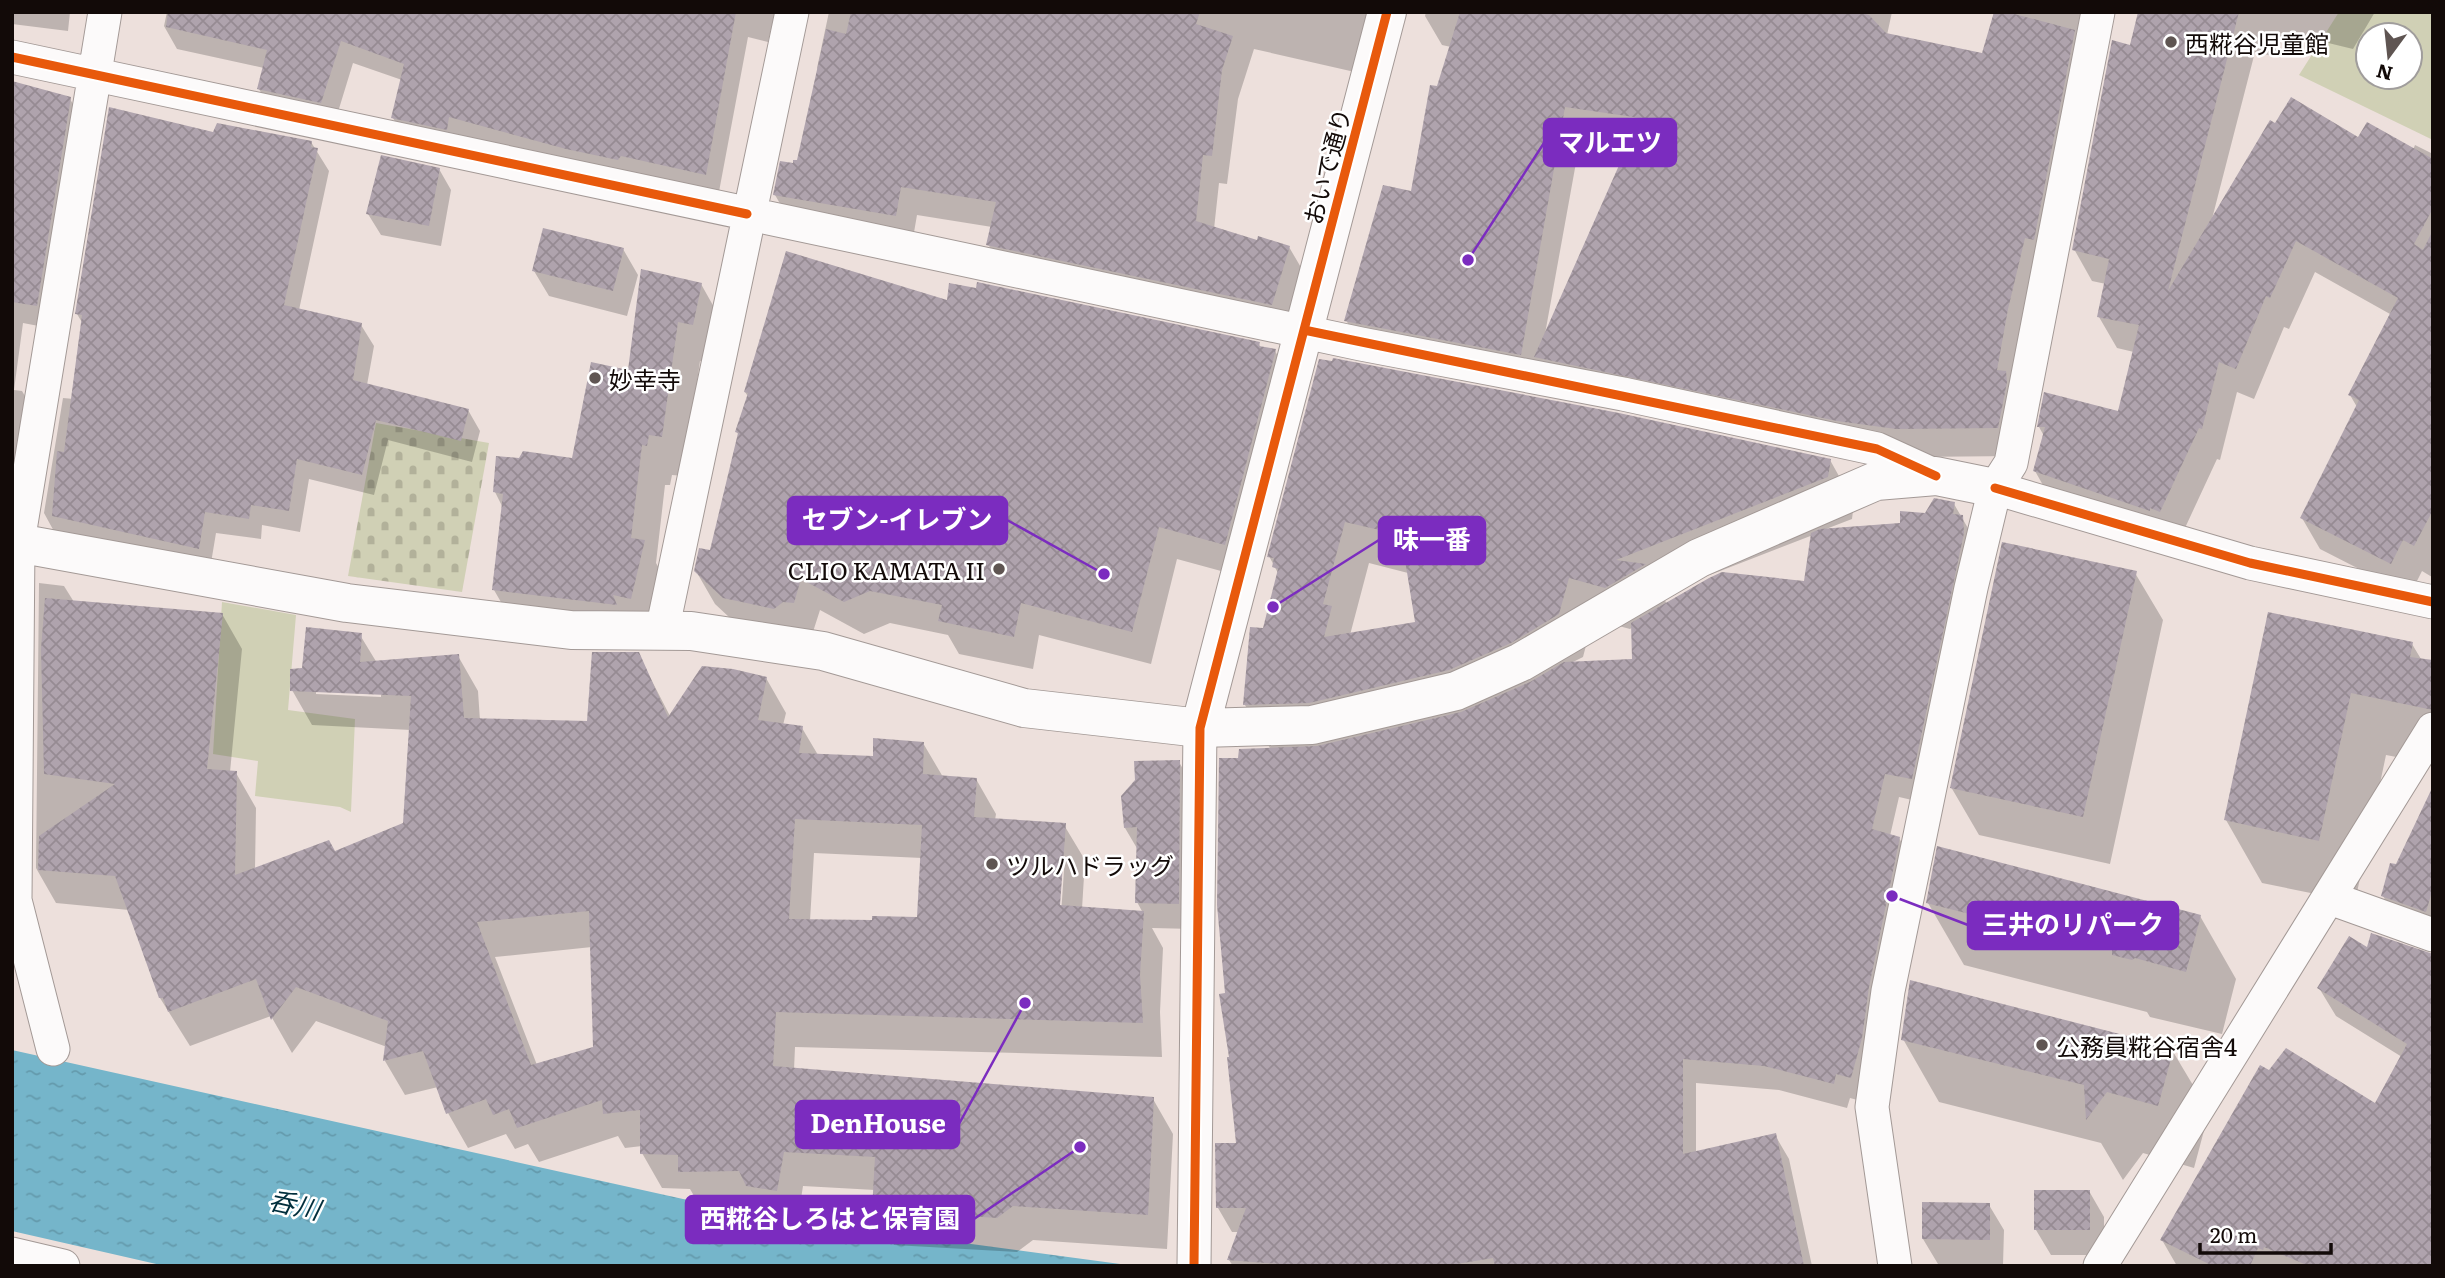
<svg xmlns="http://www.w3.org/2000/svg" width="2445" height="1278" font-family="Literata,'Noto Sans JP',serif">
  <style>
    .cemetery { fill: url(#cemetery-stones) }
    .green { fill: #d0d0b5; fill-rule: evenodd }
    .water { fill: url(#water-ripples) }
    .shadow { fill: #0003; fill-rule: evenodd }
    .building { fill: url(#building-cross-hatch); fill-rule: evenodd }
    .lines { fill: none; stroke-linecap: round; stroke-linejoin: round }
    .minor-casing { stroke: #a39996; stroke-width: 35 }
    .tertiary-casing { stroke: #a39996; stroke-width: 40 }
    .minor { stroke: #fcfafa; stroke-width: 33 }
    .tertiary { stroke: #fcfafa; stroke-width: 38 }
    .cycleway-casing { stroke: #fff; stroke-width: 13 }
    .cycleway { stroke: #e8590c; stroke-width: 9 }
    .poi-dot { fill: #5f5552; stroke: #fff; stroke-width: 2.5 }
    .labels { text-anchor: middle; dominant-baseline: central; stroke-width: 5; stroke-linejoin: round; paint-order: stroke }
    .poi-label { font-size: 24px; fill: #120a08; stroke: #fff; text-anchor: start }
    .street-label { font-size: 24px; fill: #120a08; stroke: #fff }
    .water-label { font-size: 26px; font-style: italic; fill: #012e3c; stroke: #fff }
    .leader { fill: none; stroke: #7b2cbf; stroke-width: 2.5 }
    .callout-dot { fill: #7b2cbf; stroke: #fff; stroke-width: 2.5 }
    .callout { fill: #7b2cbf; stroke: #7b2cbf; stroke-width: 2.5 }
    .callout-label { font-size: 26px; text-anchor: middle; font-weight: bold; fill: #fff }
  </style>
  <defs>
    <pattern id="cemetery-stones" width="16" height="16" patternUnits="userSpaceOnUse" patternTransform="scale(1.75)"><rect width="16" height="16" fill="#d0d0b5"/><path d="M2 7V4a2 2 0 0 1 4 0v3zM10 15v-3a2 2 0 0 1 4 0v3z" fill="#b2b19a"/></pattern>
    <pattern id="water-ripples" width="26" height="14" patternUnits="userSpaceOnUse" patternTransform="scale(1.75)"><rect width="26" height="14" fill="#75b5ca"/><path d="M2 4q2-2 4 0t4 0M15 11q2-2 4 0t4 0" fill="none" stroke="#649aac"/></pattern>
    <pattern id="building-cross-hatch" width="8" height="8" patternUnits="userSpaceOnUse" patternTransform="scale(1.75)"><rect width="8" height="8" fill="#afa3ad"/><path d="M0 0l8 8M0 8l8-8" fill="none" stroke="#968b93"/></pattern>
  </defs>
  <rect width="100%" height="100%" fill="#ede0dc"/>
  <path class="cemetery" d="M376,423l113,20 -27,149 -114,-16z"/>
  <path class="green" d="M2339,12h94v128l-134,-65zM2368,35h42v42h-42z
    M222,602l74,13 -8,95 67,9 -4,93 -11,-5 -85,-11 3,-35 -45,-7z"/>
  <path class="water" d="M12,1050l671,149 154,27 298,40h-970l-153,-35z"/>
  <path class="shadow" d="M12,12h58l-2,19 -56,-7z
    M167,12h608l-7,30 -20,-5 -30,160 -312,-56 -13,-23 9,-38 -49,-17 -19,62 -62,-13 -13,-23 5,-21 -87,-19 -13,-23z
    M829,12h540l-1,63 -114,-26 -16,50 -11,85 -8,-1 -5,46 44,13 31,5 17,29 -18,57 -284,-60 -16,-29 4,-17 -75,-12 -5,29 -120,-20 -17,-29 23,-33 21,-90 -2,-4z
    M1426,12h466l-5,23 97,20 10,-43h93l-73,444 -100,1 -552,-108 -16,-29 67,-127 38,-146 -9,-2 -17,-29zM1581,135l51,7 -87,192z
    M2140,12h235l-22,37 -70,-17 -6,25 -22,-5 -43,167 147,-80 54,11 2,-5 18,9 -1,423 -10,-6 -12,24 -90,-46 -18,-31 55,-111 -7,-12 40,-81 -75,-42 -26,57 -5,-2 -30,72 -17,-7 -17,68 -3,-1 -39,84 -125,-40 -18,-32 9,-35 -5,-9 7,-33 73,19 15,-61 -17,-4 -18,-31 7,-33 -14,-3 -18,-32z
    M12,83l58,16 13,22 -34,207 -26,-5 -9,67 8,1 13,22 -23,134z
    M214,134l97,8 18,29 -30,139 62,15 13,21 -7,39 101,25 12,21 -8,31 -84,-22 -14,55 -65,-16 -9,53 -38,-7 -1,14 -45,-6 -6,36 -154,-34 -12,-22 19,-115 11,1 9,-75 -6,-10z
    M439,169l12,21 -10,56 -60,-11 -13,-21z
    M623,249l15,26 -11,41 -78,-20 -15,-25z
    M701,284l23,41 -9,40 -15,-4 -16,115 -12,-1 -2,10h-5l-9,78 11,19 -13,56 -137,-8 -23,-40 9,-82 -8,-16 79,-32 55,-88z
    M948,302l311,42 2,4 14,3 19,33 -51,193 -66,-18 -26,105 -112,-29 -6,34 -74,-15 -11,-19 -58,-12 -26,11 -44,-24 -8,25 -69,-5 -28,-26 -19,-33 16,-19 27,-116 -2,-4 12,-34 -4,-6z
    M1320,361l510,99 24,43 -2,16 -26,10 75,-5 53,-20 22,38 -51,261 -26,-6 -9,39 9,2 14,25 -48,239 -15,-4 -3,10 -68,-18 -83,-7v70l79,-18 14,24 23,107h-579l-4,-6 11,-28h-8l-14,-24 20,-63 -11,-150 13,-236 31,-9 -26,-45 34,-130 -10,-19zM1813,535l-8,48 -138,21 -6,-10zM1369,563l39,10 9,51 -67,11zM1593,619l37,10 3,-2 1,34 -63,2 12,-6z
    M2135,573l28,47 -53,244 -131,-29 -28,-48z
    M39,583l25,3 10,16 148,12 20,35 -12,123 6,1 20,35 -1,61 80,-16 70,-29 6,-94 -99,-5 -20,-35 12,-21 56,-34 17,28 81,-7 20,35 2,30 108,2 50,-69 32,62 96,-38 20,35 -3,12 19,3 16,27 56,3 49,-15 20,34 33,2 20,35 -1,6 69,5 21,35 -3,49 61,4 -6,-11 1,-52 -13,-22 54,-66 15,26 -1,141 -41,-1 11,20 -3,64 2,45 -367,-10 -1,23 359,29 20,35 -6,115 -134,-9 -16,12 -123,-7 -20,-35 1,-20 -72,-4 -6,39 -29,-4 -9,-15h-59l-10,-17 -28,-1 -20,-35v-7l-17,2 -7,-12 -79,26 -11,-18 -13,5 -9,-15 -38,14 -20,-35 -10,-26 -33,8 -20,-34 2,-14 -71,-26 -24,32 -21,-37 -81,30 -30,-48 -31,-88 -73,-7 -20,-35zM316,690l65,3v4l-65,-3zM814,853l108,5 -3,61 -45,3 -64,-1zM1062,856h3l-4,58h-3zM592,947l3,101 -58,17 -42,-108z
    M2270,614l142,30 21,35v85l-47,-9 -31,147 -93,-19 -36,-63z
    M2433,800v137l-34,-13 -16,-28z
    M1928,903l272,13 36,63 -14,55 -72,-17 -3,-5 -183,-47z
    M2368,950l58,5 7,311h-256l-15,-26 107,-168 107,33 26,-48 -66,-41 -17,-28z
    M1903,1039l269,11 37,62 -15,56 -51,-15 -20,27 -22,-37 -162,-41z
    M2089,1191l15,26v38h-53l-15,-25z
    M1989,1205l15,25 -1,35 -65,-1 -15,-25z"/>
  <path class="building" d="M168,12h568l-30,163 -85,-19 -3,4 -52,-11 -117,-32 -2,13 -56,-12 13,-54 -63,-23 -20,62 -64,-14 10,-39 -101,-23z
    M851,12h349l-4,12 37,12 -11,34 -10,86 -9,-1 -7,66 61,19 1,-4 32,10 -18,59 -286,-60 10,-43 -95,-15 -5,29 -123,-21 7,-34 13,2v-3h4l29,-131 20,5z
    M1460,12h398l11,3 17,18 96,20 12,-41h13l68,18 -41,210 -9,-2 -17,71 -11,61 9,1 1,11 -9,46 -102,1 -59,-8 -303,-64 106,-239 -75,-11 -44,248 -177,-34 39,-136 28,6 19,-106 7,1z
    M2138,12h101l-71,279 102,-171 5,3 16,-26 67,40 9,-15 66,37v49l-19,36 9,6 10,-20v280l-19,36 -11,-6 -12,24 -91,-46 59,-118 -11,-5 50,-97 -102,-57 -26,57 -4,-2 -30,73 -17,-7 -17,67 -3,-1 -39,84 -10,-4v3l-117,-40 12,-44h-8l7,-35 74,19 21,-86 -42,-8 12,-58 -37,-9 40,-210 18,5z
    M12,81l59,16 -34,209 -25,-4z
    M109,107l104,25 4,-9 95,18 -1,6 7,1 -34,157 78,18 -9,57 116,29 -8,32 -85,-21 -14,55 -65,-16 -8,52 -38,-6 -2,14 -44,-7 -6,37 -147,-33 5,-65 7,1 18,-137 -7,-1z
    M381,155l59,13 -11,58 -63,-12z
    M543,228l81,20 -11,43 -81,-20z
    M786,251l161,49 2,-17 27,5 1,-6 283,60 -1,4 17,3 -51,196 -66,-18 -27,105 -111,-29 -7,34 -76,-16 4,-16 -72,-14 -26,11 -43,-23 -7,24 -11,-1 -9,7 -51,-11 -29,-27 5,-23 11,2 28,-117 -3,-1 13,-39 -4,-1z
    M641,269l61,14 -9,42 -15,-3 -16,115 -13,-2 -2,11 -5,-1 -11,93 14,2 -14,59 -18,-4 4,10 -125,-15 11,-96 -10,-2 3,-36 23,2 4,-7 49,7 19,-96 37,8z
    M1333,358l286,55 212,46 -3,18 -212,83 30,4 -41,24 -36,-10 -10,36 -48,29 -62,27 -140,33 -66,2 7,-78 13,1 15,-59 -6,-2 2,-9 -7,-1 52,-198 13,2zM1345,522l56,13 14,87 -91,15 8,-31 -9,-2z
    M1934,498l21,4 -2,12 10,1 1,18 -52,246 -27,-5 -13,55 28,8 -31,150 -7,51 -11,40 -15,-4 -2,10 -70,-18 -81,-7v95l93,-21 28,133h-309l-2,-8 -48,8h-139l-79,-6 19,-52h-30l-1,-65h21l-9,-86h2l-10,-63 6,-1 -8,-88 2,-147h19l1,-9 78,-3 144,-34 69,-30 34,-20 68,-3 -1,-36 78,-45 13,-6 82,9 7,-48 9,-4 80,-6v-12l25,2z
    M2002,542l135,29 -54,246 -133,-29z
    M45,598l178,15 -16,156 30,2 -2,104 94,-35 6,11 68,-28 8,-127 -121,-5v-22l12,-1 4,-41 56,6 -2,29 99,-8 5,64 123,3 5,-69h47l29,65 34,-51 31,3 34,8 -9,43 45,6 -4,27 74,3v-18l51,4 -1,32 54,4 -3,39 92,6 -6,82 84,6 -4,64 3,48 -367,-11 -3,54 381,31 -6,118 -135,-9 -16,12 -125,-8 3,-53 -91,-5 -7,39 -31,-5 -7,-15 -61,1v-17l-38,-1v-44l-37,4 -1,-14 -85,28 -8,-19 -16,6 -7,-16 -40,15 -23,-63 -40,10 5,-40 -92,-34 -25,33 -15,-41 -88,33 -5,-14h-4l-44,-122 -77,-6 1,-34 76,-52 -71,-10 -3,-125zM795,819l127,6 -5,92 -45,-1v4l-83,-1zM589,911l4,136 -62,18 -54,-143z
    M2268,612l145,30 -3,15 23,3v50l-82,-17 -32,148 -95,-21z
    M1180,760l-1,144 -44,-1 2,-76 -13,1 -3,-32 14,-16 -1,-19z
    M2433,786v102l-7,24 -45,-16 9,-33 6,1z
    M1937,846l264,69 -15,57 -51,-14 -3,2 -20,-5v-5l-186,-47z
    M2371,933l62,21v312h-124l-45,-19 -1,3 -5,-2 -8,18h-37l-53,-26 100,-175 9,5 17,-22 89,55 32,-59 -90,-56 32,-52 18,11z
    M1910,980l264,68 -16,58 -51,-14 -21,28 -2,-35 -183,-45z
    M2034,1190h56v40h-56z
    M1922,1202l68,1v37l-68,-1z"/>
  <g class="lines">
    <defs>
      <path id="minor" d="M12,57l1349,287 262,50 254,55 59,27
        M1995,488l255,75 183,39
        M662,631l130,-619
        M2330,898l103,37
        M53,1049l-38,-149 3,-358 87,-530
        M12,1254l51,12
        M1194,1266l6,-538
        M1895,1266l-23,-159 16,-116 83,-403 24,-100 16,-25 87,-451
        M2100,1266l333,-537"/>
      <path id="tertiary" d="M12,542l335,61 224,27 120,1 132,20 201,57 176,20 112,-3 144,-34 65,-29 178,-104 177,-77 60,-5 59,12
        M1200,728l187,-716"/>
    </defs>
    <use href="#minor" class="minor-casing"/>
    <use href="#tertiary" class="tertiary-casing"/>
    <use href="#minor" class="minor"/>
    <use href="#tertiary" class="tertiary"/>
    <defs>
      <path id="cycleway" d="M12,57l735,157
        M1304,330l573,119 59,27
        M1995,488l255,75 183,39
        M1194,1266l6,-538 187,-716"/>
    </defs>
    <use href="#cycleway" class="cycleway-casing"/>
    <use href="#cycleway" class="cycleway"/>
  </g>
  <g class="poi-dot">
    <circle cx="2171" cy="42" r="7"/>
    <circle cx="595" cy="378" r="7"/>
    <circle cx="999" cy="569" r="7"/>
    <circle cx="992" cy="864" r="7"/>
    <circle cx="2042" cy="1045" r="7"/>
  </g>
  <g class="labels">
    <g class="poi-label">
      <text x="2185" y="42">西糀谷児童館</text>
      <text x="609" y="378">妙幸寺</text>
      <text x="985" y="569" text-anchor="end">CLIO KAMATA II</text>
      <text x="1006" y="864">ツルハドラッグ</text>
      <text x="2056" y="1045">公務員糀谷宿舎4</text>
    </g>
    <g class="street-label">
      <text transform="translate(1326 166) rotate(-75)">おいで通り</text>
    </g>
    <g class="water-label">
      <text transform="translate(295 1203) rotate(12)">呑川</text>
    </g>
  </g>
  <path class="leader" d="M1468 260L1544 143M1104 574L1007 520M1273 607L1379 540M1892 896L1968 925M1025 1003L959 1124M1080 1147L974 1219"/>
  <g class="callout-dot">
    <circle cx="1468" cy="260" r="7"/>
    <circle cx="1104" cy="574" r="7"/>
    <circle cx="1273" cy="607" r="7"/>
    <circle cx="1892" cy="896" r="7"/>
    <circle cx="1025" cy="1003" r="7"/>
    <circle cx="1080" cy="1147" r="7"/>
  </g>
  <g class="callout">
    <rect x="1544" y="119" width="132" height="47" rx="7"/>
    <rect x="788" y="497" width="219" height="47" rx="7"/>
    <rect x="1379" y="517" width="106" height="47" rx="7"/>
    <rect x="1968" y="902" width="210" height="47" rx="7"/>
    <rect x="796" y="1101" width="163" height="47" rx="7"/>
    <rect x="686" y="1196" width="288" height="47" rx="7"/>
  </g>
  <g class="callout-label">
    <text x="1610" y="152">マルエツ</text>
    <text x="897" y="529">セブン-イレブン</text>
    <text x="1432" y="549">味一番</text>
    <text x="2073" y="934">三井のリパーク</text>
    <text x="878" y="1133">DenHouse</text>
    <text x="830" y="1228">西糀谷しろはと保育園</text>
  </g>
  <rect width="2445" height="1278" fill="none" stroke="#120a08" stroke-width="28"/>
  <g transform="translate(2389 56) rotate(195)"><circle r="33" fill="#ffffff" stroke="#a09d9c" stroke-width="2"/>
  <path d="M0-5L12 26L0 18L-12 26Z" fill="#5f5552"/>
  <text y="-10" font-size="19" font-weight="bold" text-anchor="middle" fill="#120a08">N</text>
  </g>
  <path d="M2200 1243v10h131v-10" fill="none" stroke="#120a08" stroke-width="3.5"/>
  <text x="2210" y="1243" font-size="21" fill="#120a08" stroke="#ffffff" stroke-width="5" paint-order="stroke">20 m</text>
</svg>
